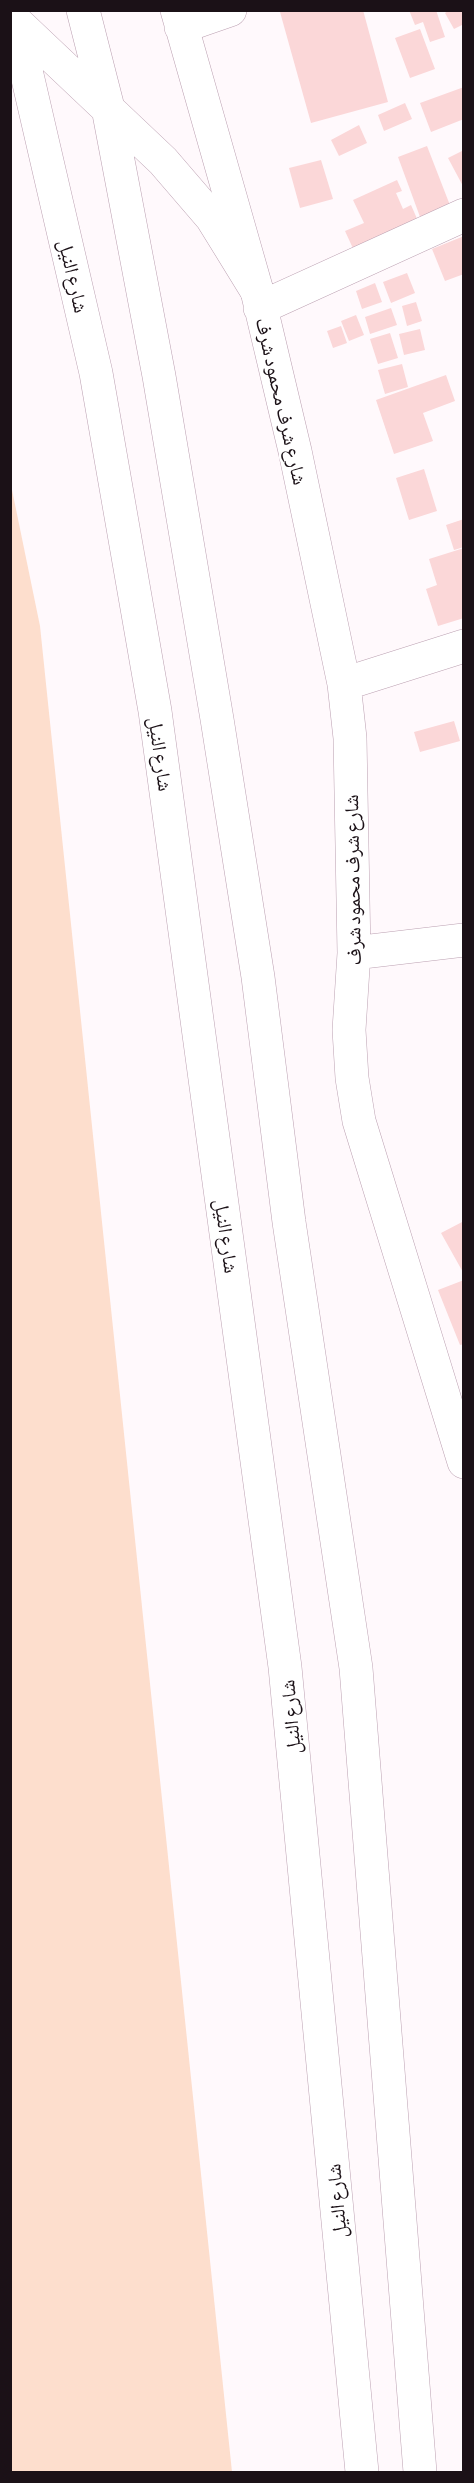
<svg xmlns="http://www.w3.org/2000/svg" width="474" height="2483" font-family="'Asap Condensed','Noto Naskh Arabic',sans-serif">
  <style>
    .green { fill: #fddecd }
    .building { fill: #fbd7d8 }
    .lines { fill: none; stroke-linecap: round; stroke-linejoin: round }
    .minor-casing { stroke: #bca1b2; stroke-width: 34 }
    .major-casing { stroke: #bca1b2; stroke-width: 34 }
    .minor { stroke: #fff; stroke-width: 33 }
    .major { stroke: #fff; stroke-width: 33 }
    .labels { text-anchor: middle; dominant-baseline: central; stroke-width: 4.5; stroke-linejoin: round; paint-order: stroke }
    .street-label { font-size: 20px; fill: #1b1117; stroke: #fff }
  </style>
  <rect width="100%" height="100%" fill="#fff9fc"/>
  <path class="green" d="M11,485l29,141 192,1846h-221z"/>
  <path class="building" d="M286,10h77l25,92 -77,21 -31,-111z
    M409,10h27l9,27 -15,5 -7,-20 -8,3z
    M449,10h15v14l-10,5 -9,-16z
    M420,29l15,40 -25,9 -15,-40z
    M464,87v32l-33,13 -11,-29z
    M405,103l7,16 -28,12 -6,-16z
    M359,125l8,18 -28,13 -8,-16z
    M427,146l26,67 -30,12 -25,-68z
    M464,150v38l-16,-30z
    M321,160l12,39 -33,9 -11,-40z
    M397,180l5,11 -6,2 7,16 8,-4 11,25 -66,25 -11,-24 19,-8 -11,-23z
    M464,236v38l-19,7 -13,-32z
    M407,273l8,20 -24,10 -8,-21z
    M375,283l7,19 -20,7 -6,-18z
    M416,302l6,19 -15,5 -5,-20z
    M391,308l6,17 -27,9 -5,-17z
    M356,315l8,20 -15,6 -8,-20z
    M341,326l6,17 -14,5 -6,-17z
    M420,329l5,21 -21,5 -5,-21z
    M390,333l8,25 -20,6 -8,-25z
    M402,364l6,23 -23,7 -7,-24z
    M446,375l9,26 -32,12 10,28 -39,13 -18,-54z
    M424,469l13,42 -28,9 -13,-42z
    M464,519v28l-10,3 -8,-25z
    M464,548v70l-26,8 -12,-37 11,-4 -8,-26z
    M454,721l6,20 -40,11 -6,-20z
    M464,1221v53l-23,-41z
    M464,1280v64l-4,1 -22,-55z"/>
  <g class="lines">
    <defs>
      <path id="minor" d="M177,10l80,281 38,160 49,233 6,54 4,215 -5,77 3,48 7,43 105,341
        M181,27l49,-17
        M260,308l204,-93
        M344,684l120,-38
        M354,953l110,-13"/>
      <path id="major" d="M12,10l84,363 59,338 130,956 77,805
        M83,10l25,98 51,268 58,343 41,258 31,245 67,446 64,804
        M15,21l148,140 49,57 45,73"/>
    </defs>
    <use href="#minor" class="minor-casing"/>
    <use href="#major" class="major-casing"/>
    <use href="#minor" class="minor"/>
    <use href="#major" class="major"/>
  </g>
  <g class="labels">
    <g class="street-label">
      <text transform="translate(74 276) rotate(77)">شارع النيل</text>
      <text transform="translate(282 401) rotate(77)">شارع شرف محمود شرف</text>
      <text transform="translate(161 754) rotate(82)">شارع النيل</text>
      <text transform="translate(352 880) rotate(-91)">شارع شرف محمود شرف</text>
      <text transform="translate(227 1236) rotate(82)">شارع النيل</text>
      <text transform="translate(290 1717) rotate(-95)">شارع النيل</text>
      <text transform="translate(336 2201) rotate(-95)">شارع النيل</text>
    </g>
  </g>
  <rect width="474" height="2483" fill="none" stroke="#1b1117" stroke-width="24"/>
</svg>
